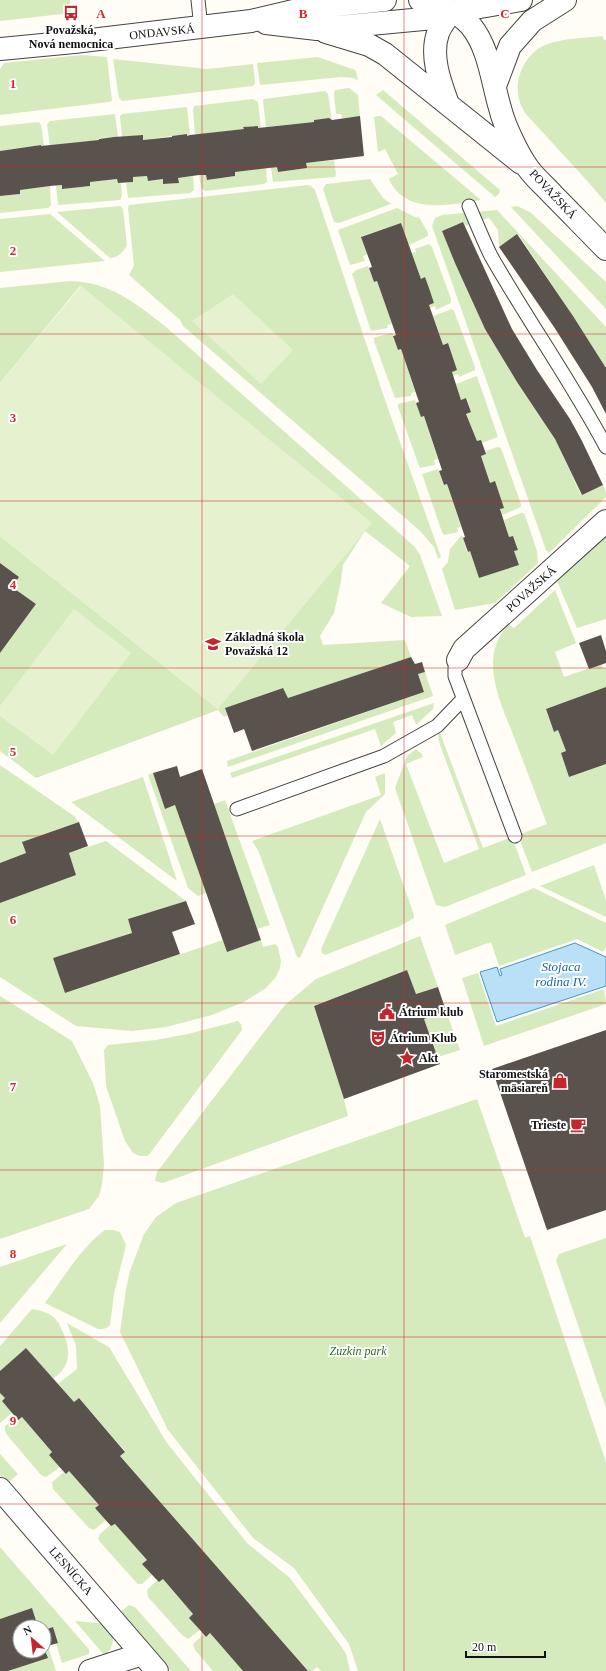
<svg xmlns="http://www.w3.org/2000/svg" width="606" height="1671" font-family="'Times New Roman',serif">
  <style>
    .green { fill: #d5ebbd }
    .pitch { fill: #e6f2cf }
    .water { fill: #b9e0f7; stroke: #3f96cf }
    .building { fill: #5a524d }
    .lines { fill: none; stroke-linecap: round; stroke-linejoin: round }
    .lane-casing { stroke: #444; stroke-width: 15 }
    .street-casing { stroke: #444; stroke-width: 24 }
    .lane { stroke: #fff; stroke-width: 13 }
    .street { stroke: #fff; stroke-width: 22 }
    .grid { fill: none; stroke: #d62828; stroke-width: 1; stroke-opacity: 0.55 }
    .labels { text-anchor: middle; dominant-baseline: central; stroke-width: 4; stroke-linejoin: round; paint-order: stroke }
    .poi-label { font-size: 12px; font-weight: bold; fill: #111; stroke: #fff; text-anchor: start }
    .street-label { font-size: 12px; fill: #111; stroke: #fff }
    .park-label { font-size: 12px; font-style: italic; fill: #2f6b1f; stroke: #fff }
    .water-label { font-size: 13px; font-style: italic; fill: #1768a6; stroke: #fff }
    .grid-label { font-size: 13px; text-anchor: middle; font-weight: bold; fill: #d62828; stroke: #fff; stroke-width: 4; stroke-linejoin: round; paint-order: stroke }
  </style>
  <rect width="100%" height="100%" fill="#fffdf5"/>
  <path class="green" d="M0,0h70l1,13 -71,8z
    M603,36l1,4h2v163l-16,-19 -65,-71c-2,-4 -5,-9 -6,-14 -5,-21 6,-45 26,-54 17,-7 40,-7 58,-9z
    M82,55l25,2 5,44 -3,1 -109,13v-46l4,-6z
    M318,57l37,13 2,5 1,6 -4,-3 -13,-1 -81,8 -3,-22z
    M113,59l94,10 46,-5 2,19 -2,3 -131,15 -3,-3z
    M349,88l9,7 2,22 -18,1 -1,-4h-5l-2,-21 1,-3z
    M383,90l117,100 -1,4 -4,3 -119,-102z
    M325,91l3,3 4,26 -3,-2 -15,2v2l-48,5 -3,-27 1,-1z
    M253,99l5,3 3,26h-3v-2l-14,1v2l-49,6 -2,-25 1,-4z
    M187,107l3,28 -3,1v-2l-44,6v-5l-21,2 -2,-21 2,-2z
    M115,114l3,23 -19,1v2l-49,6 -3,-22 3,-3z
    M378,116h3l100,84c-33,5 -76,15 -92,-21l9,-5 -13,-25 -7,3 -4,-35z
    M39,122l2,3 3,21h-3v-1l-41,6v-25z
    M334,160l2,14 -1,3 -62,5 -2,-14 6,-1 1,5 28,-4v-5z
    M266,168l1,14 -3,2 -59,7 -4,-3 -2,-13h7l1,5 28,-4v-4z
    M147,176l1,5 15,-2 1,5 14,-1v-5l15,-2 1,14 -4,3 -62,5 -2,-15 7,-1v-5z
    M117,179l1,4h3l1,12 -2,5 -62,5 -2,-19 6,-1v4l28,-3v-4z
    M370,179l13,19 8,6 -52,19 -5,-1 -11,-33 3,-5z
    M308,185l3,1 4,4 69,207 57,160 -3,2 -4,-12 -15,-17 -236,-204 -3,-6 -51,-45 5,-9 -6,-58 1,-3z
    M50,186l1,19 -3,3 -48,5v-17l20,-2v-4z
    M120,206l3,3 4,36c-3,7 -10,13 -17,13l-53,-46z
    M517,206l13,6 76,70v27l-95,-102z
    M397,208l20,10 2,-1 9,16v3l-19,9 -8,-22 -39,13 6,18 -5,2 2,5 -15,4 -12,-35z
    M497,210l109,117v41l-33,-52 -55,-82 -19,13 -1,-17 -9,-12 -24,8 -2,-4 -21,9 43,98 32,53 38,57 26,56 22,-10 3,7v5l-57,56 -3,-3 -114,-324 3,-8 7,-3z
    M50,214l55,47 -105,11v-53z
    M429,244l3,3 19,52v4l-15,7 -1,-4 -5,2 -1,-3 5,-2 -9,-25 -4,1 -9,-26 4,-1 -1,-3z
    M368,266l6,16 3,-1 15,43 -5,1 1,3 -17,3 -19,-57 4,-4z
    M70,281c40,1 66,22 96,46l249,220 5,8 22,61 -31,1 -30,-14 29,-37 -45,-35 -22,34 -2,16 -7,32 -14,23 3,9 82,-5 6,17 -123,41 -6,-10 -57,20 3,7 -4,2 -6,-7 -182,68 -36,-27v-98l36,-49 -24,-17 7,-10 -19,-14v-27l218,173 -138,-423 -80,97v-95z
    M452,309l2,2 21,56v3l-16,7 -1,-3 -5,2 -6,-33 -4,2 -10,-29z
    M392,333l6,17 3,-1 14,43 -4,1v3l-16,2 -21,-57v-3l2,-1z
    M477,376l21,61 -16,6 -5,-2 -11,-27 5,-2 -4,-14 -6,2 -5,-16z
    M415,400l6,17 3,-1 14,43 -4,1 1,5 -15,3 -1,-2 -21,-59v-3z
    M498,447l3,1 20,56v2l-2,2 -17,7 -7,-34 -5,2 -9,-27 4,-5z
    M438,469l6,16 3,-1 14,43 -4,1 1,4 -14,3 -2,-3 -20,-58z
    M521,513h2l2,2 12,36 1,12 -43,40 -40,7 -13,-41 6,-7 2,-13 12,-14 5,17 3,-1 9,27 40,-13 -5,-14 4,-2 -5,-13 -4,1 -5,-17z
    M606,535v84l-29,9 -20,-47z
    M555,590l21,53 -21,9 9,25 37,-13 2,5h3v19l-60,21 8,23 4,-2 8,21 -5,2 8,24 37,-13v79l-74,29 -14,-37 29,-11c-11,-29 -22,-58 -33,-87 -9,-23 -21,-48 -21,-73 0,-15 5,-29 16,-39l5,3z
    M425,672l8,24 -205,71 -1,-6 197,-69 -6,-18z
    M434,703l-1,6 -17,16 -4,-10 -19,7 3,11 -15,13 -6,-17 -143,49 -2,-5z
    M439,730l44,118 29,-11 14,38 -81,32 -9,-2 -41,-117 12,-32 9,-7 5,4 2,4 -17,7 38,99 35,-14 -39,-104 -2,-9z
    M0,765l74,51 5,6 -57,20 4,11 -26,10z
    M153,773l12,36 10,-4 31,88 -8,3 -10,-8 -40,-113z
    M385,773v21l-19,18 -66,146 -3,-1 -39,-107 -6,-9 129,-46 -6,-18z
    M143,777l34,104 -106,-79z
    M225,800l45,125 -13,4 -43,-125z
    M380,819l34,96v3l-14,8 -75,29 -3,-2 -1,-4z
    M106,841l80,60 -58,18 4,14 -79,25 12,35 158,-53 4,12 34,-12 2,7 12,-3 3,3 3,14 -1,7 -4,9 -10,11 -22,14 -32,13 -46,12 -34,4 -56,-5 -76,-49v-74l76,-28 -7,-22z
    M594,865l12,35v17l-66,-31z
    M534,888l72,35v24l-3,5 -26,-13 -78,27 -8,-24 -36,13 -10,-30z
    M420,936l18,51 -22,7 -9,-24 -93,36 30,93 4,17 -185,67 -8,-2 2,-9 110,-144 18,-23 31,-26z
    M478,973l18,53 108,-37 2,15 -122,42 -22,-68z
    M0,996l72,45 21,42 7,23 4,59 -2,20 -3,11 -10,13 -89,30z
    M446,1011l14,39 -22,7 -14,-38z
    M238,1021l3,3 1,6 -94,126h-8l-7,-3 -8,-12 -19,-55 -2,-36 4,-5 48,-5 32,-6z
    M477,1099l48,139 5,-2 76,226v209h-248l-9,-27 -55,-76 -41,-30 -85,-108 -48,-98 6,-43 4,-18 14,-37 12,-17 20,-14z
    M105,1230h8l7,2 6,13 -12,49 -4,31c-4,4 -6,4 -12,4l-53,-26c16,-22 38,-58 60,-73z
    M606,1238v170l-50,-148 3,-6z
    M67,1244l-67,79v-56z
    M32,1309c9,2 20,4 25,12 3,3 4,8 6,11 8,19 8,34 -10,47l-27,-31 -26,23v-25z
    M67,1323l42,24 58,96 80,100 43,35 51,68 5,8 4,17h-29l-4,-4 -5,4h-4l-188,-215 5,-5 -46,-53 -5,4 -16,-18 19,-15 -1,-23z
    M0,1393l5,5 -3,3 10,12 -12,10z
    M16,1417h6l30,35 -3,3 11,12 -14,10 -5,-2 -34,-40 -2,-5v-4z
    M0,1454l18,20 -11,10 -7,-9z
    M69,1471l30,34 7,15 -12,10 -5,-2 -36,-39 -1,-7 12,-10 2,2z
    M115,1524l32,36 -4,4 9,11 -10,9h-4l-3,-3 -35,-39 -2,-4 2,-4 10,-9 1,1z
    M0,1547l86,99 3,3v5l-27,9 -6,-20 2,-1 -5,-15 -9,3v-3h-6l-6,-19 -32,11z
    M163,1579l30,35 7,16 -12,9 -6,-4 -34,-38 -1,-7 10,-10 2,2z
    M129,1605l6,2 56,64h-20l-51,-59z
    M75,1621l32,3c8,10 8,22 -2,32z
    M210,1633l33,38h-30l-18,-21 -2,-6 11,-10 2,3z
    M48,1646l8,25h-48l39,-13 -3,-11z"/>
  <path class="pitch" d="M81,286l291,237 -154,186 -218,-173v-153z
    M233,294l60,56 -32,34 -69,-63z
    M74,609l57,44 -78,102 -53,-39v-10z"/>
  <path class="water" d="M575,943l31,14v29l-109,36 -17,-50 17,-5 3,9 2,-1 -2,-6z"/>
  <path class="building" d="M360,116l4,40 -58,7 1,5 -29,4 -1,-5 -42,5v4l-28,4 -1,-5h-7l-21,3 1,5 -16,1v-5l-15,2 -1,-5 -14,1v5l-15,1 -1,-4 -27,3v4l-28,3v-4l-12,1 -30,4v4l-20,2v-45l41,-6v1l58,-6v-1l15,-2 29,-2v5l29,-3v-1l15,-2v2l3,-1 54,-6 -1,-2 15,-1v2l56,-6v-2l15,-2 3,2z
    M463,222l49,107 25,41 33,49 12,22 21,44 -21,10 -27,-56 -38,-57 -32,-53 -30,-66 -13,-32z
    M401,223l20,56 4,-2 5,14 4,12 -5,2 14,40 5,-2 9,27 -5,2 9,28 5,-2 5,14 -5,2 11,27 4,-1 5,14 -5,2 9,27 5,-2 9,27 -4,1 9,28 4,-1 5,14 -4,1 5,14 -40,13 -9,-27 -2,1 -5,-14 2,-1 -18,-53 -3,1 -5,-14 3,-1 -18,-54 -3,1 -5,-14 3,-1 -18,-53 -3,1 -5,-14 3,-1 -19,-54 -3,1 -5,-14 3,-1 -11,-30z
    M517,234l56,82 33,52v46l-14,-27 -38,-60 -55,-80z
    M0,563l19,14 -7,10 24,17 -36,49z
    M601,635l5,16v12l-17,6 -10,-26z
    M411,657l4,7 7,-2 3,10 -7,2 6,18 -172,59 -8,-22 -10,4 -9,-25 58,-20 5,10z
    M606,687v77l-37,13 -8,-24 5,-2 -8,-21 -4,2 -8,-23z
    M177,766l3,11 22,-8 59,171 -34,12 -52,-147 -10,4 -12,-36z
    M79,822l9,24 -19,7 7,22 -76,28v-40l26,-10 -4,-11z
    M186,901l9,23 -23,8 8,22 -115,39 -12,-35 79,-25 -4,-14z
    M407,970l9,24 22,-7 8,24 -22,8 16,45 -96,35 -30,-93z
    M606,1030v180l-59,20 -55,-161z
    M26,1348l48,54 5,-4 46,54 -5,4 188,215h-65l-33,-38 -4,4 -6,-7 -11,-12 4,-4 -30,-35 -4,3 -4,-4 -13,-14 5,-4 -32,-36 -4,2 -16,-18 4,-3 -30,-34 -3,3 -2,-2 -15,-17 3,-3 -30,-35 -4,3 -16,-19 3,-3 -5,-5v-22z
    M32,1608l6,19h-18v24h24v-3l4,10 -40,13h-8v-52z
    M53,1627l5,16 -14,4v-17z"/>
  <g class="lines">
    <defs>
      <path id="lane" d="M198,0l3,28
        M469,206c7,16 14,34 22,50 37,65 80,125 115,191
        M458,660l-3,8v8l60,160
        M237,809l147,-53 53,-30 26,-27"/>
      <path id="street" d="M420,0c17,4 39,11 51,26 18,22 21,55 29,82 4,17 18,46 28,60 7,10 17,18 25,27 18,18 35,36 53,54
        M266,23l51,6 117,-11 17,-6 70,-12
        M326,32l43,13 16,9 136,109
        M0,49l74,-7 177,-21 55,-13 79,-8
        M495,86l15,-40 22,-25 33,-21
        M448,104c-8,-22 -18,-48 -10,-71 3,-8 9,-15 13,-21
        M458,660l6,-11 142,-128
        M0,1489l157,182
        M90,1671l52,-17"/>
    </defs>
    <use href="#lane" class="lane-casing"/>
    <use href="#street" class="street-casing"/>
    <use href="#lane" class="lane"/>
    <use href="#street" class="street"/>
  </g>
  <path class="grid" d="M202,0v1671M404,0v1671M0,167h606M0,334h606M0,501h606M0,668h606M0,836h606M0,1003h606M0,1170h606M0,1337h606M0,1504h606"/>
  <defs>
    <symbol id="bus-bare" viewBox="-9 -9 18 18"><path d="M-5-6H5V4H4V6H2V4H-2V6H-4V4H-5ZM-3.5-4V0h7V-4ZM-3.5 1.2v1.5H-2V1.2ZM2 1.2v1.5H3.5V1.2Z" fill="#c4262e" stroke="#fff" stroke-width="2.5" paint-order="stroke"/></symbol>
    <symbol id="school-bare" viewBox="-9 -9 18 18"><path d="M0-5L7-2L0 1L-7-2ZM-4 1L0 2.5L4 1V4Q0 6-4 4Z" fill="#c4262e" stroke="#fff" stroke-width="2.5" paint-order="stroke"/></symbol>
    <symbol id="civic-bare" viewBox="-9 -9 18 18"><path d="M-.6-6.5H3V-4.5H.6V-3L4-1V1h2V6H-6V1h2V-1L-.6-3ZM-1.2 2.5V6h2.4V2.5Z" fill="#c4262e" stroke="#fff" stroke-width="2.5" paint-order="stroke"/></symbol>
    <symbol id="theatre-bare" viewBox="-9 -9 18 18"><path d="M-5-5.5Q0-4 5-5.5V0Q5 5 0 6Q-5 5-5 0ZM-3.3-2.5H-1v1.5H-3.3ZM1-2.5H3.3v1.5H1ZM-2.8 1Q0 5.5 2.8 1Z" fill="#c4262e" stroke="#fff" stroke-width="2.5" paint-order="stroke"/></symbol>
    <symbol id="sight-bare" viewBox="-9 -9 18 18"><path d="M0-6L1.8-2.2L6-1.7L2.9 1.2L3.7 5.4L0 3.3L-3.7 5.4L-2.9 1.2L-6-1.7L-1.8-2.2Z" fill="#c4262e" stroke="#fff" stroke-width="2.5" paint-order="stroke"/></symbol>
    <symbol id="shop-bare" viewBox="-9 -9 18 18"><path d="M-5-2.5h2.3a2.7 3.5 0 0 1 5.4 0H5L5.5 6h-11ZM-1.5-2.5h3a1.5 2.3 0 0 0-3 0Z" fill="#c4262e" stroke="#fff" stroke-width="2.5" paint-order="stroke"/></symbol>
    <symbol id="cafe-bare" viewBox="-9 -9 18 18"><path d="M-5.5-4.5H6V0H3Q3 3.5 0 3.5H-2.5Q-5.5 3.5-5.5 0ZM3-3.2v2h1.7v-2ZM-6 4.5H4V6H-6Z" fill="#c4262e" stroke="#fff" stroke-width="2.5" paint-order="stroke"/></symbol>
  </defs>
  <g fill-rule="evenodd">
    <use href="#bus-bare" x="60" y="2" width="22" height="22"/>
    <use href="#school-bare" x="202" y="633" width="22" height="22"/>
    <use href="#civic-bare" x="376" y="1001" width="22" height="22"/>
    <use href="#theatre-bare" x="367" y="1027" width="22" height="22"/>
    <use href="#sight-bare" x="396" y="1047" width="22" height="22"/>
    <use href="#shop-bare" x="549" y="1070" width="22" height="22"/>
    <use href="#cafe-bare" x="567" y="1114" width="22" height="22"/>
  </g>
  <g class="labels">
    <g class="poi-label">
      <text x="71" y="30" text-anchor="middle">Považská,<tspan x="71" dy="14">Nová nemocnica</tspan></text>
      <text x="225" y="637">Základná škola<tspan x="225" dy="14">Považská 12</tspan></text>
      <text x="399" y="1012">Átrium klub</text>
      <text x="390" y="1038">Átrium Klub</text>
      <text x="419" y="1058">Akt</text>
      <text x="548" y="1074" text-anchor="end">Staromestská<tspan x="548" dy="14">mäsiareň</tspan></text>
      <text x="566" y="1125" text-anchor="end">Trieste</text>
    </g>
    <g class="street-label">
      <text transform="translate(162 32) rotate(-6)">ONDAVSKÁ</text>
      <text transform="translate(553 194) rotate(47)">POVAŽSKÁ</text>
      <text transform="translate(531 589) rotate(-42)">POVAŽSKÁ</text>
      <text transform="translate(71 1571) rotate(49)">LESNÍCKA</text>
    </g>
    <g class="park-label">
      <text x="358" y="1351">Zuzkin park</text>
    </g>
    <g class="water-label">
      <text x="561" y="966">Stojaca<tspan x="561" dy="15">rodina IV.</tspan></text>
    </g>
  </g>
  <g class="grid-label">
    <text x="101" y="18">A</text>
    <text x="303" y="18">B</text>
    <text x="505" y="18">C</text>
    <text x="13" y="88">1</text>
    <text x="13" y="255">2</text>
    <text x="13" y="422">3</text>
    <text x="13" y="589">4</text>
    <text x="13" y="756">5</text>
    <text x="13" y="924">6</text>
    <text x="13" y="1091">7</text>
    <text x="13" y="1258">8</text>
    <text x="13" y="1425">9</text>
  </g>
  <g transform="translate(32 1639) rotate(332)"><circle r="19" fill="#ffffff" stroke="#a0a0a0"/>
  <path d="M0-3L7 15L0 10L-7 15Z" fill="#c4262e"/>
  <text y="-6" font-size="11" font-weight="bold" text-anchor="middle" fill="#111111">N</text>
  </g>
  <path d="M466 1651v6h79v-6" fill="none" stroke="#111111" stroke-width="2"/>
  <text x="472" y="1651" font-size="12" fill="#111111" stroke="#ffffff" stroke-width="3" paint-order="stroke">20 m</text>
</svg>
